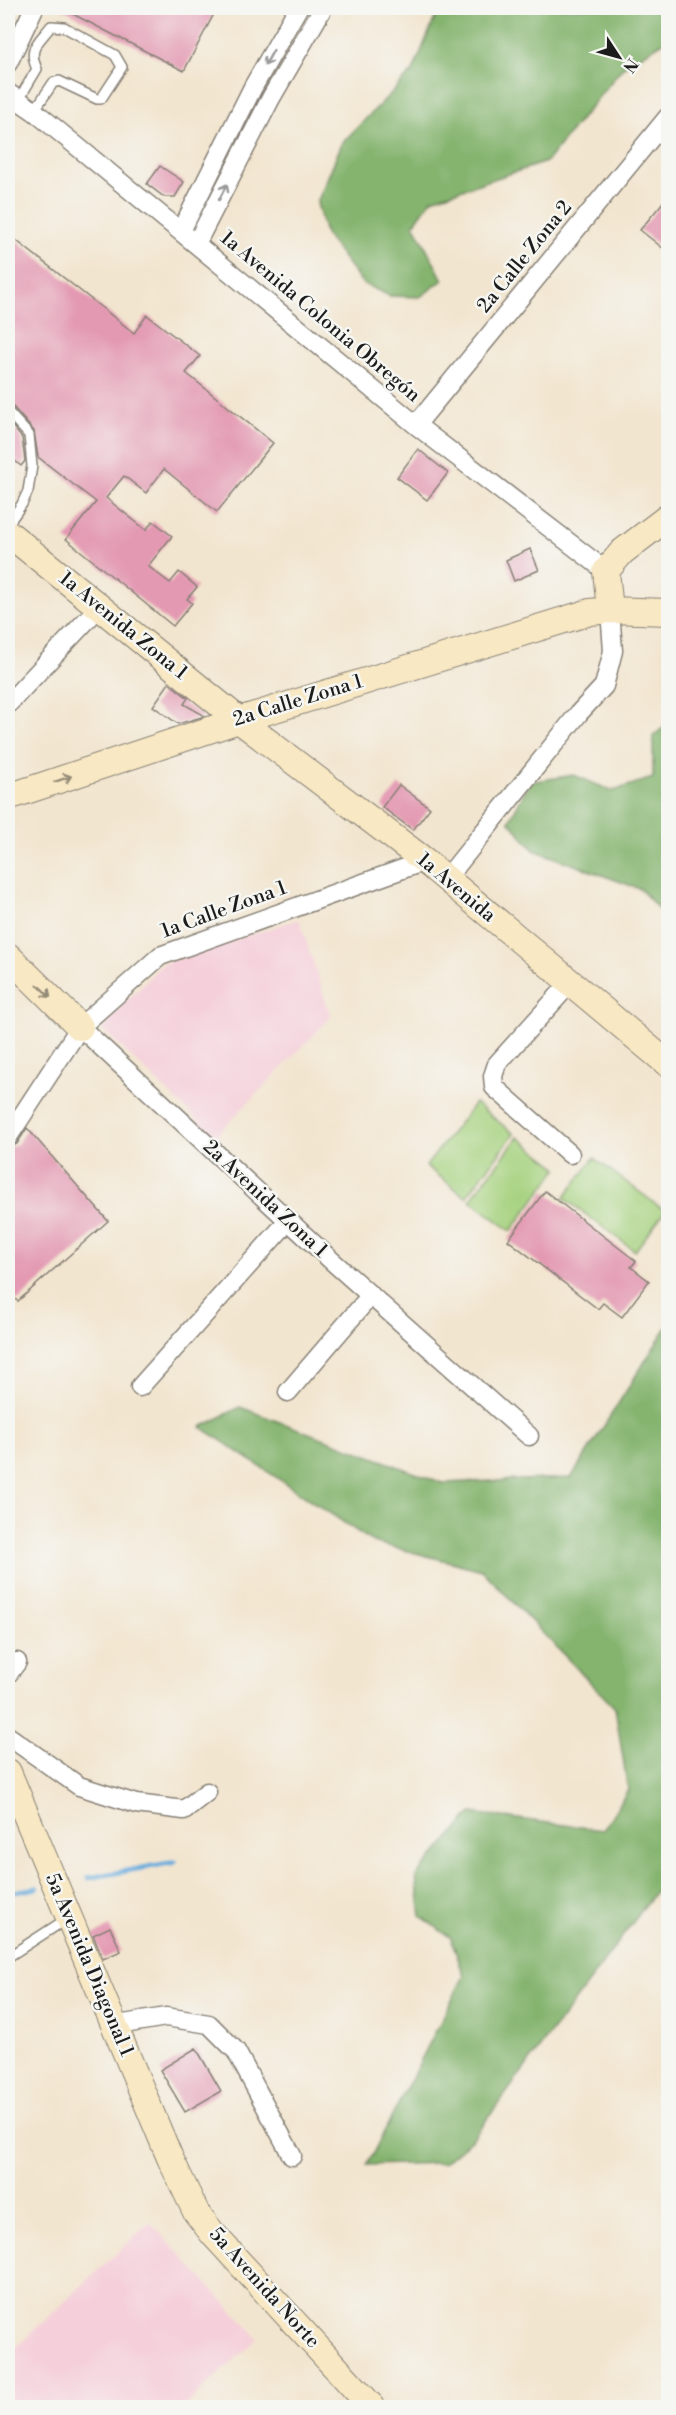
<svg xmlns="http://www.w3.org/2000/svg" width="676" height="2415" font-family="'Libre Bodoni',serif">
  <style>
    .built { fill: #f5cfda }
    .green { fill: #a6d27f; stroke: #61774e; stroke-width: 1.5 }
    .forest { fill: #84b46e; stroke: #506845; stroke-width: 1.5 }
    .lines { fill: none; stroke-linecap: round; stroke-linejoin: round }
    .stream { stroke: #67acdc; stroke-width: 5 }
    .building { fill: #e399b2 }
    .lane-casing { stroke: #878076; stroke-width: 12 }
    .street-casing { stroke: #878076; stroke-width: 21 }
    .secondary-casing { stroke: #878076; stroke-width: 28 }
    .lane { stroke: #fff; stroke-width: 9 }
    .street { stroke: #fff; stroke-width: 18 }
    .secondary { stroke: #f8e8c3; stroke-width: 26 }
    .oneway { stroke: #999 }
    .oneway2 { stroke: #958c78 }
    .labels { text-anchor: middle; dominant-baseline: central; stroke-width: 5; stroke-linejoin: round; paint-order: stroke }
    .street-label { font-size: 20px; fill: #1c1c1c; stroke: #f6f6f2 }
  </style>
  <rect width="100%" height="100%" fill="#f6f6f2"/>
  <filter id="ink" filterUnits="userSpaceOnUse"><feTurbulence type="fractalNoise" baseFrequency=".0167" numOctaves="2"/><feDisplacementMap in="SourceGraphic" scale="12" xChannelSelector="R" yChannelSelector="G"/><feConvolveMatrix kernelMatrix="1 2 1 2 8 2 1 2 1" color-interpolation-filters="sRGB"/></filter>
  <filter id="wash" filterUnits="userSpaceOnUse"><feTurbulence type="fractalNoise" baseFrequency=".008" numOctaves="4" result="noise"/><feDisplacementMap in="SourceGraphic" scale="24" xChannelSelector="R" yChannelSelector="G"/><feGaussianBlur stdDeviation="1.35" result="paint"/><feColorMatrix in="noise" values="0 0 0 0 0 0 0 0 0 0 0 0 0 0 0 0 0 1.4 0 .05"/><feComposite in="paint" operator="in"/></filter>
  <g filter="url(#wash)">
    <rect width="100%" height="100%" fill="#f2e5cf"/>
    <path class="built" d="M299,919l32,98 -116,120 -114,-109 61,-64z
      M150,2222l108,116 -74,69h-172l-4,-4v-48z"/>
    <path class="green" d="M475,1103l39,31 -48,63 -40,-31z
      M518,1137l40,31 -47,63 -41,-31z
      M594,1158l71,53 -30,40 -71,-53z"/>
    <path class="forest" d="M439,8h229v31l-45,28 -77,95 -114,37 -18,25 29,56 -23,17 -30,-1 -27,-12 -38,-50 -8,-31 25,-60 71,-72z
      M668,724v195l-28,-30 -106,-39 -25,-29 21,-39 44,-7 38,16 41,-13v-42z
      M668,1325v550l-195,263 -29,25 -77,2 97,-189 -13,-38 -30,-22 -5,-40 56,-63 131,17 25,-40 -13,-82 -133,-138 -109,-28 -172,-115 39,-20 202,76 129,-5z"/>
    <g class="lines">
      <path class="stream" d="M88,1878l87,-16
        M8,1893l29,-5"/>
    </g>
    <g id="blocks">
      <path class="building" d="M61,8h156l-33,63z
        M160,166l24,16 -9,15h-11l-17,-13z
        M669,195v58l-29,-23z
        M8,234l126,99 13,-18 53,41 -14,17 87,70 -56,69 -53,-43 -18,24 -22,-17 -18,22 40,32 7,-9 19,15 -24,30 22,17 9,-11 18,15 -10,12 5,4 -19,23 -107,-87 30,-37 -58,-45 -4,-26 -21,-24 -5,-2z
        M8,421l14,17 3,23 -4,5 -13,-11z
        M418,449l30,24 -21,27 -30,-23z
        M530,549l9,21 -25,11 -8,-21z
        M169,683l19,15 -4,6 21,12 -27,8 -25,-18z
        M399,785l31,23 -17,22 -31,-23z
        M27,1128l81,93 -90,80 -10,-6v-147l9,-4z
        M545,1191l91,70 -5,6 18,14 -27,36 -19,-14 -5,6 -90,-69z
        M110,1927l11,24 -18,8 -10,-24z
        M196,2048l25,43 -36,21 -25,-42z"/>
    </g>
  </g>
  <g filter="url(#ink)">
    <use href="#blocks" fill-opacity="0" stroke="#878076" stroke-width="1.5"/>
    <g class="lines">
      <defs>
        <path id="lane" d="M19,99l18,-30c-10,-21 2,-27 14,-43l13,1 51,28 7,12 -21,32h-4l-38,-18 -6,2 -19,28
          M8,412l21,23 3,31 -4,25 -6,13 -14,20
          M8,1957l60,-39"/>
        <path id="street" d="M8,63l26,-55
          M8,93l26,18 382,314 190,146
          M181,231l72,-144 45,-79
          M196,244l75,-146 52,-90
          M416,425l252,-308
          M8,704l92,-98
          M446,879l133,-166 25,-27 9,-35 -3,-41
          M570,983l-73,81 -4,12 1,11 76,67
          M80,1027l252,234 197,175
          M8,1137l72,-110 80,-71 265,-95
          M140,1387l148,-166
          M288,1392l83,-97
          M8,1674l9,-12
          M8,1736l71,50 57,18 48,6 23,-18
          M113,2022l11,2 42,-7 43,7 27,27 56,105"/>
        <path id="secondary" d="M8,533l231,187 186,141 243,203
          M610,610l-4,-39 16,-19 46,-35
          M8,797l231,-77 351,-108 20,-2 58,2
          M8,956l72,71
          M8,1772l162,386 26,54 17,22 160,174"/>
      </defs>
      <use href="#lane" class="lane-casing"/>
      <use href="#street" class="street-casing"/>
      <use href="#secondary" class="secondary-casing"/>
      <use href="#lane" class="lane"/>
      <use href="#street" class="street"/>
      <use href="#secondary" class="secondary"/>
    </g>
    <defs><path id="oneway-shaft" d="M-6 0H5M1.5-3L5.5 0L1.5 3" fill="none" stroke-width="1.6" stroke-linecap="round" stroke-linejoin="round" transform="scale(1.5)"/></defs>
    <g class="oneway">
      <use href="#oneway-shaft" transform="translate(269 58) rotate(119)"/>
      <use href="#oneway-shaft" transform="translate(223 192) rotate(-63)"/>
    </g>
    <g class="oneway2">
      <use href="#oneway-shaft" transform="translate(63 779) rotate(-19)"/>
      <use href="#oneway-shaft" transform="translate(44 991) rotate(44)"/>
    </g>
  </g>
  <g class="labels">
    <g class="street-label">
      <text transform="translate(525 257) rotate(-51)">2a Calle Zona 2</text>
      <text transform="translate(320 317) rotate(40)">1a Avenida Colonia Obregón</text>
      <text transform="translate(123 626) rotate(39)">1a Avenida Zona 1</text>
      <text transform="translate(298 701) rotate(-17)">2a Calle Zona 1</text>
      <text transform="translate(456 888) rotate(40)">1a Avenida</text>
      <text transform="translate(224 910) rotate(-20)">1a Calle Zona 1</text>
      <text transform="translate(265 1199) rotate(43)">2a Avenida Zona 1</text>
      <text transform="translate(89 1965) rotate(67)">5a Avenida Diagonal 1</text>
      <text transform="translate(264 2288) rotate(48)">5a Avenida Norte</text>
    </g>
  </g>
  <rect width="676" height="2415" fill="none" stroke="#f6f6f2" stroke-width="30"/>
  <g transform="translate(619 57) rotate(126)" stroke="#f6f6f2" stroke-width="4.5" paint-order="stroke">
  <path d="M0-4.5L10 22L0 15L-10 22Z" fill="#1c1c1c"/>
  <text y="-9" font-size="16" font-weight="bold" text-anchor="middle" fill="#1c1c1c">N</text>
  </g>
</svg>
